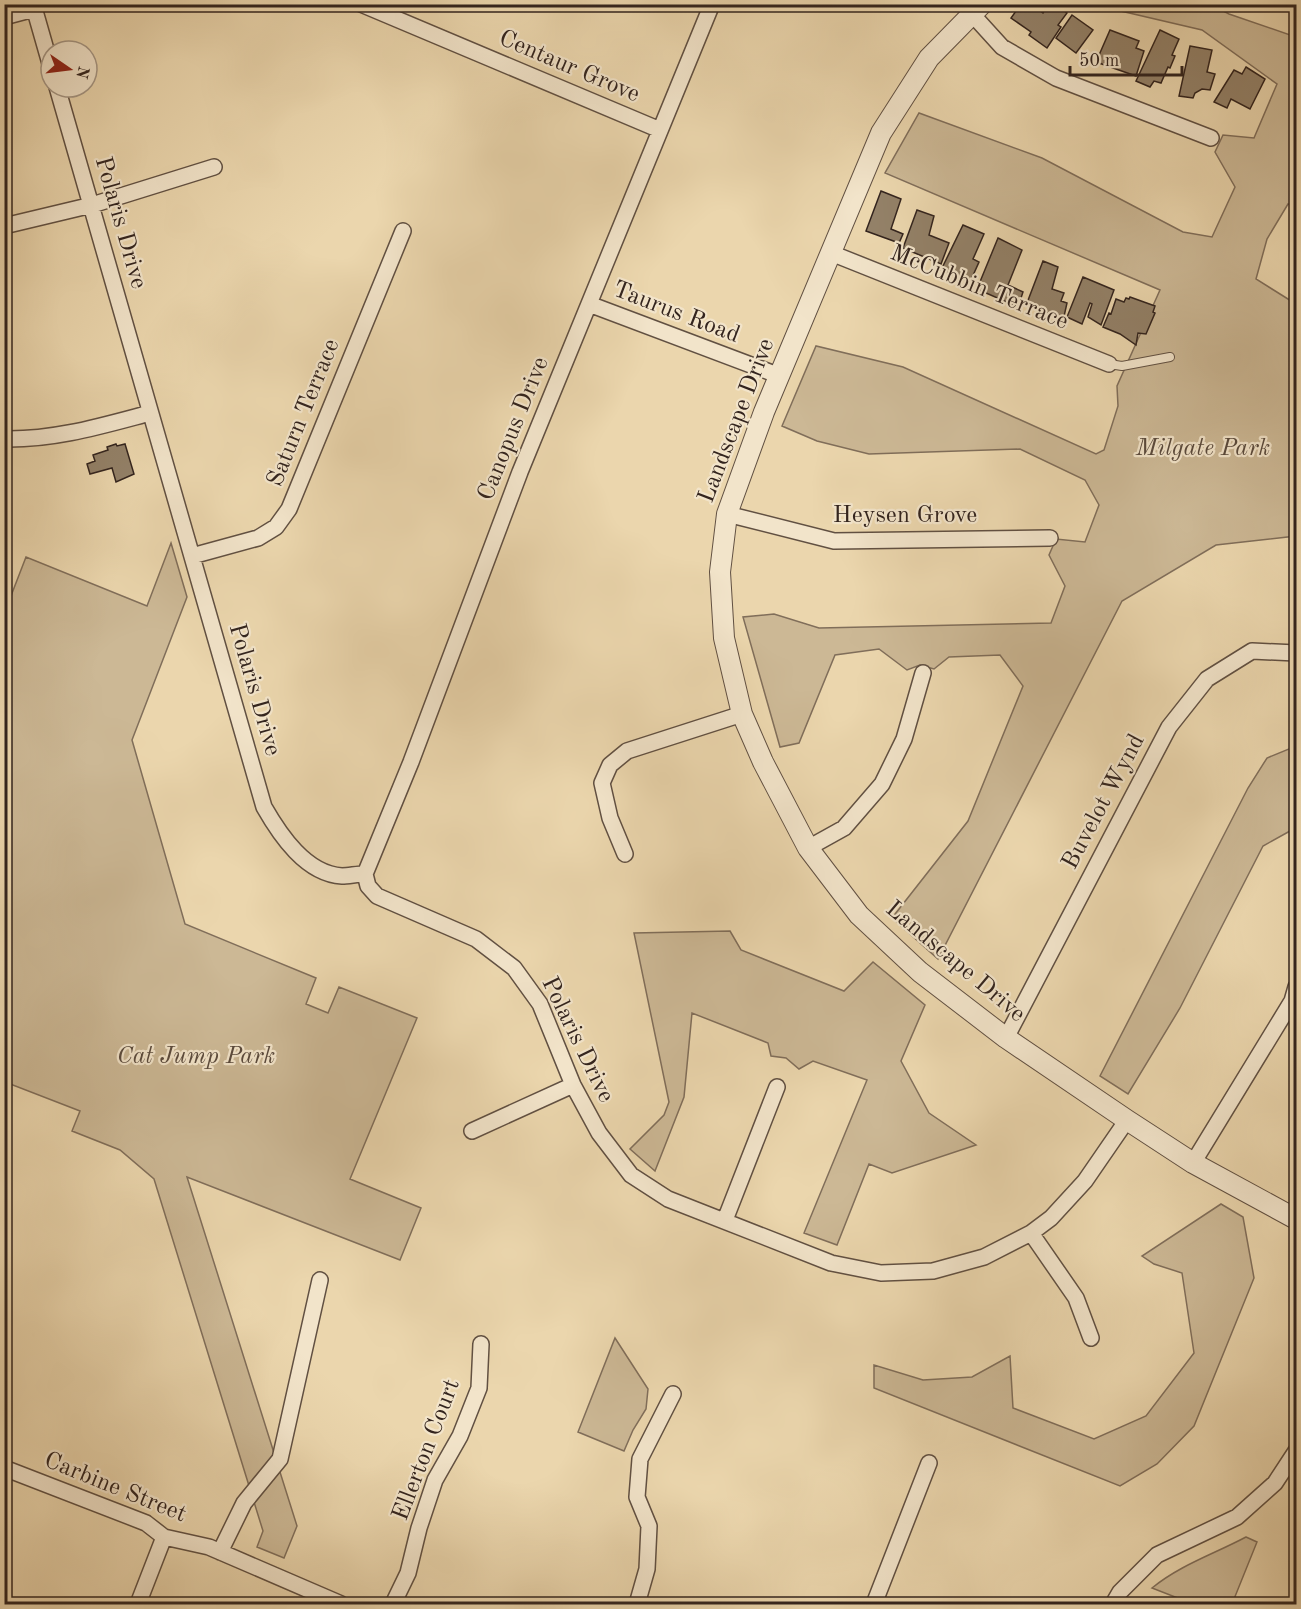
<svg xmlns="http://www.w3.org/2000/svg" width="1301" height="1609" font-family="'Old Standard TT',serif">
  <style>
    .green { fill: #ccb895; stroke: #806e5a; stroke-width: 1.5 }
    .building { fill: #938168; stroke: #33241e; stroke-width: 1.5 }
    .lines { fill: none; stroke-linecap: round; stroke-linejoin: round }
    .service-casing { stroke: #615042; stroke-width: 10 }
    .minor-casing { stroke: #615042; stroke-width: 18 }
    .tertiary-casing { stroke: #615042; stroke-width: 22 }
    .service { stroke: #f2e4ca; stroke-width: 8 }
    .minor { stroke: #f2e4ca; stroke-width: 15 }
    .tertiary { stroke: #f2e4ca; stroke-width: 20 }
    .labels { text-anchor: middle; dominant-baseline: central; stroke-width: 4.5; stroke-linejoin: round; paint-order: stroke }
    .street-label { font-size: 24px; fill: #33241e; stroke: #f2e4ca }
    .park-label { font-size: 24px; font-style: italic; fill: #59493c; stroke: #f2e4ca }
  </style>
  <rect width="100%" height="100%" fill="#ebd6ad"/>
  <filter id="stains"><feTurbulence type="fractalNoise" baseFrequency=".00333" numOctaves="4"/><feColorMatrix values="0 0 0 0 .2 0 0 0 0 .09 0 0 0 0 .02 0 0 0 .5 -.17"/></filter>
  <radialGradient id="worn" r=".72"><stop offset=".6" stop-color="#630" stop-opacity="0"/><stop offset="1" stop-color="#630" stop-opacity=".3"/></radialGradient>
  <path class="green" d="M1095,5h117l17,9 67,23v170l-8,-3 -21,35 -11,40 40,25v232l-80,9 -94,56 -184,358 -46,-41 76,-97 55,-135 -23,-31 -51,2 -15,12 -14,-4 -13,5 -28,-21 -44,6 -36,88 -19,4 -37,-130 31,-3 45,14 232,-5 14,-37 -16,-31 7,-16 29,3 14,-37 -14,-25 -65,-31 -151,5 -52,-13 -35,-15 34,-80 87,21 193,87 8,-4 14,-44 -1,-20 43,-96 -275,-117 34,-60 123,45 141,74 29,5 23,-50 -20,-35 8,-17 31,3 23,-54 -75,-54z
    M171,543l16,54 -55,143 53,184 131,54 -10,26 22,9 11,-26 78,31 -67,161 71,29 -21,52 -213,-83 110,349 -13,32 -27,-11 6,-16 -109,-352 -34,-29 -48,-19 8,-20 -75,-29 -1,-468 22,-57 121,49z
    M1296,746v89l-6,-4 -27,15 -83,162 -52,86 -28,-18 148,-288 19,-30z
    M730,931l11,19 103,41 29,-29 52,43 -24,56 28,52 47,32 -84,28 -23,-9 -32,81 -33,-12 63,-153 -54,-19 -14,8 -13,-11 -15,-2 -3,-13 -76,-30 -8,84 -29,74 -25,-22 34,-34 5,-13 -35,-169z
    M1221,1204l22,13 11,61 -60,148 -37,38 -37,22 -246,-98v-23l49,15 49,-3 38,-21 3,52 81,31 52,-23 48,-63 -12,-80 -28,-9 -12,-8z
    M615,1338l33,51 -2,20 -13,21 -9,21 -46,-19z
    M1246,1537l11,5 -25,62h-39l-41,-16c28,-23 62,-34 94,-51z"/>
  <path class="building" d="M1021,4h9l13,9 4,-7 5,4 5,-4 10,7 -9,12 3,2 -14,21 -18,-13 2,-3 -20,-14z
    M1072,15l21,15 -17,23 -20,-15z
    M1110,30l29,11 -3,7 8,3 -8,25 -40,-14z
    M1160,30l19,9 -7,16 3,1 -5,12 -2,-1 -7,16 -7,-2 -4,6 -14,-6z
    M1190,46l22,4 -5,22 8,2 -5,16 -8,-1 -7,4 -2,5 -14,-2z
    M1246,67l19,12 -15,30 -19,-10 -4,9 -13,-6 20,-32 8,4z
    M881,191l20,8 -10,30 12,5 -4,9 -33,-12z
    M917,210l17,6 -5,19 20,8 -8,21 -38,-16z
    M963,225l21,9 -11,25 6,3 -9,20 -29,-12z
    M998,238l24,12 -14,35 15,7 -5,15 -41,-18z
    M1043,261l15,6 -6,22 12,4 -3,8 6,2 -4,18 -36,-18z
    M1083,277l31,13 -13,35 -13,-8 4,-13 -2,-1 -8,21 -15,-7z
    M1130,297l25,9 -2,6 2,1 -9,21 -8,-1 -2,12 -16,-11 -17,-7 6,-14 2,1 5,-15 8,3 2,-4 3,1z
    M116,444l1,2 8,-2 9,30 -18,8 -4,-14 -22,6 -3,-10 8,-3 -2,-6 15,-5 -1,-3z"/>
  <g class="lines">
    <defs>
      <path id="service" d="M1109,364l13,2 48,-9"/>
      <path id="minor" d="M33,4l18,63
        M361,4l299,126
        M972,14l30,33 54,31 155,60
        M4,17l30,-8
        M57,87l207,720c16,28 42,67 78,69 7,0 15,-2 23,-2l3,12 9,10 99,43 38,29 26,36 33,81 26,48 32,42 37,24 163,64 50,10 52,-2 51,-14 47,-24 20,-15 34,-37 42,-61
        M4,226l88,-21 122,-38
        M831,253l278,111
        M589,304l191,72
        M4,439c51,1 97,-13 146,-26
        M727,514l107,27 216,-3
        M192,556l66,-18 18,-11 13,-18 114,-278
        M808,848l36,-20 38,-44 22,-45 19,-66
        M625,854l-15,-36 -8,-35 8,-18 17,-14 115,-37
        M365,874l46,-112 109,-290 192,-468
        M1006,1038l163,-311 38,-48 45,-28 44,2
        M472,1131l101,-46
        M1193,1163l99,-162 4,-14
        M725,1220l52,-133
        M1031,1233l45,65 15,40
        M4,1468l142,55 18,14 45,10 132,57
        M220,1552l24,-49 36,-44 40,-179
        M138,1604l26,-67
        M393,1604l15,-31 11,-45 16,-48 25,-44 19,-48 2,-44
        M637,1604l10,-35 2,-43 -12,-29 3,-38 33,-65
        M874,1604l55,-141
        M1113,1604l7,-12 37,-37 80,-38 38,-34 21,-32"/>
      <path id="tertiary" d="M982,4l-53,54 -48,75 -117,279 -37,102 -7,58 4,66 18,76 21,48 45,86 51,67 61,57 86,66 121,82 66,43 103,56"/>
    </defs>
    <use href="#service" class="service-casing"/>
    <use href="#minor" class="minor-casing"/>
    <use href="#tertiary" class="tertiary-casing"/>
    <use href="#service" class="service"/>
    <use href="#minor" class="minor"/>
    <use href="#tertiary" class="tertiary"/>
  </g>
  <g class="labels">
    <g class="street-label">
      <text transform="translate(569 67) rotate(23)">Centaur Grove</text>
      <text transform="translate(120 223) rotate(74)">Polaris Drive</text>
      <text transform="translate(979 288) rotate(22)">McCubbin Terrace</text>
      <text transform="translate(676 313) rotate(21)">Taurus Road</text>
      <text transform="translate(304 413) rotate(-68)">Saturn Terrace</text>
      <text transform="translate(737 421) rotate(-69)">Landscape Drive</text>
      <text transform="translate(514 429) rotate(-68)">Canopus Drive</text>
      <text x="905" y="516">Heysen Grove</text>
      <text transform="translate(254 690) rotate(74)">Polaris Drive</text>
      <text transform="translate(1104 802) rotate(-62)">Buvelot Wynd</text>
      <text transform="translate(955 962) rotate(40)">Landscape Drive</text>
      <text transform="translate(577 1040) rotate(64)">Polaris Drive</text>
      <text transform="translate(427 1450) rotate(-69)">Ellerton Court</text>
      <text transform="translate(115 1488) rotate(22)">Carbine Street</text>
    </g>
    <g class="park-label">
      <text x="1203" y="449">Milgate Park</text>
      <text x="196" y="1057">Cat Jump Park</text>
    </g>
  </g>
  <rect width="1301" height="1609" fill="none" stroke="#ebd6ad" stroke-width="24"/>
  <rect x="6" y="6" width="1289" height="1597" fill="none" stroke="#33241e" stroke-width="3"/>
  <rect x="12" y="12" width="1277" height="1585" fill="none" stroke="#33241e" stroke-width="1.5"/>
  <g transform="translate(69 69) rotate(104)"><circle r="28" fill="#f2e4ca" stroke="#a69785" stroke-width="1.5"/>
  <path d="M0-4.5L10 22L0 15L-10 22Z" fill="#8f2418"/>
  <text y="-9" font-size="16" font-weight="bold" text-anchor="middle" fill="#33241e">N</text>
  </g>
  <path d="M1070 66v9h112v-9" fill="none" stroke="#33241e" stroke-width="3"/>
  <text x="1079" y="66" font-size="18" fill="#33241e" stroke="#f2e4ca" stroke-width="4.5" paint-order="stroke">50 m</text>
  <rect width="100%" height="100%" filter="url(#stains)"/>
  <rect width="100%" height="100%" fill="url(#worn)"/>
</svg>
